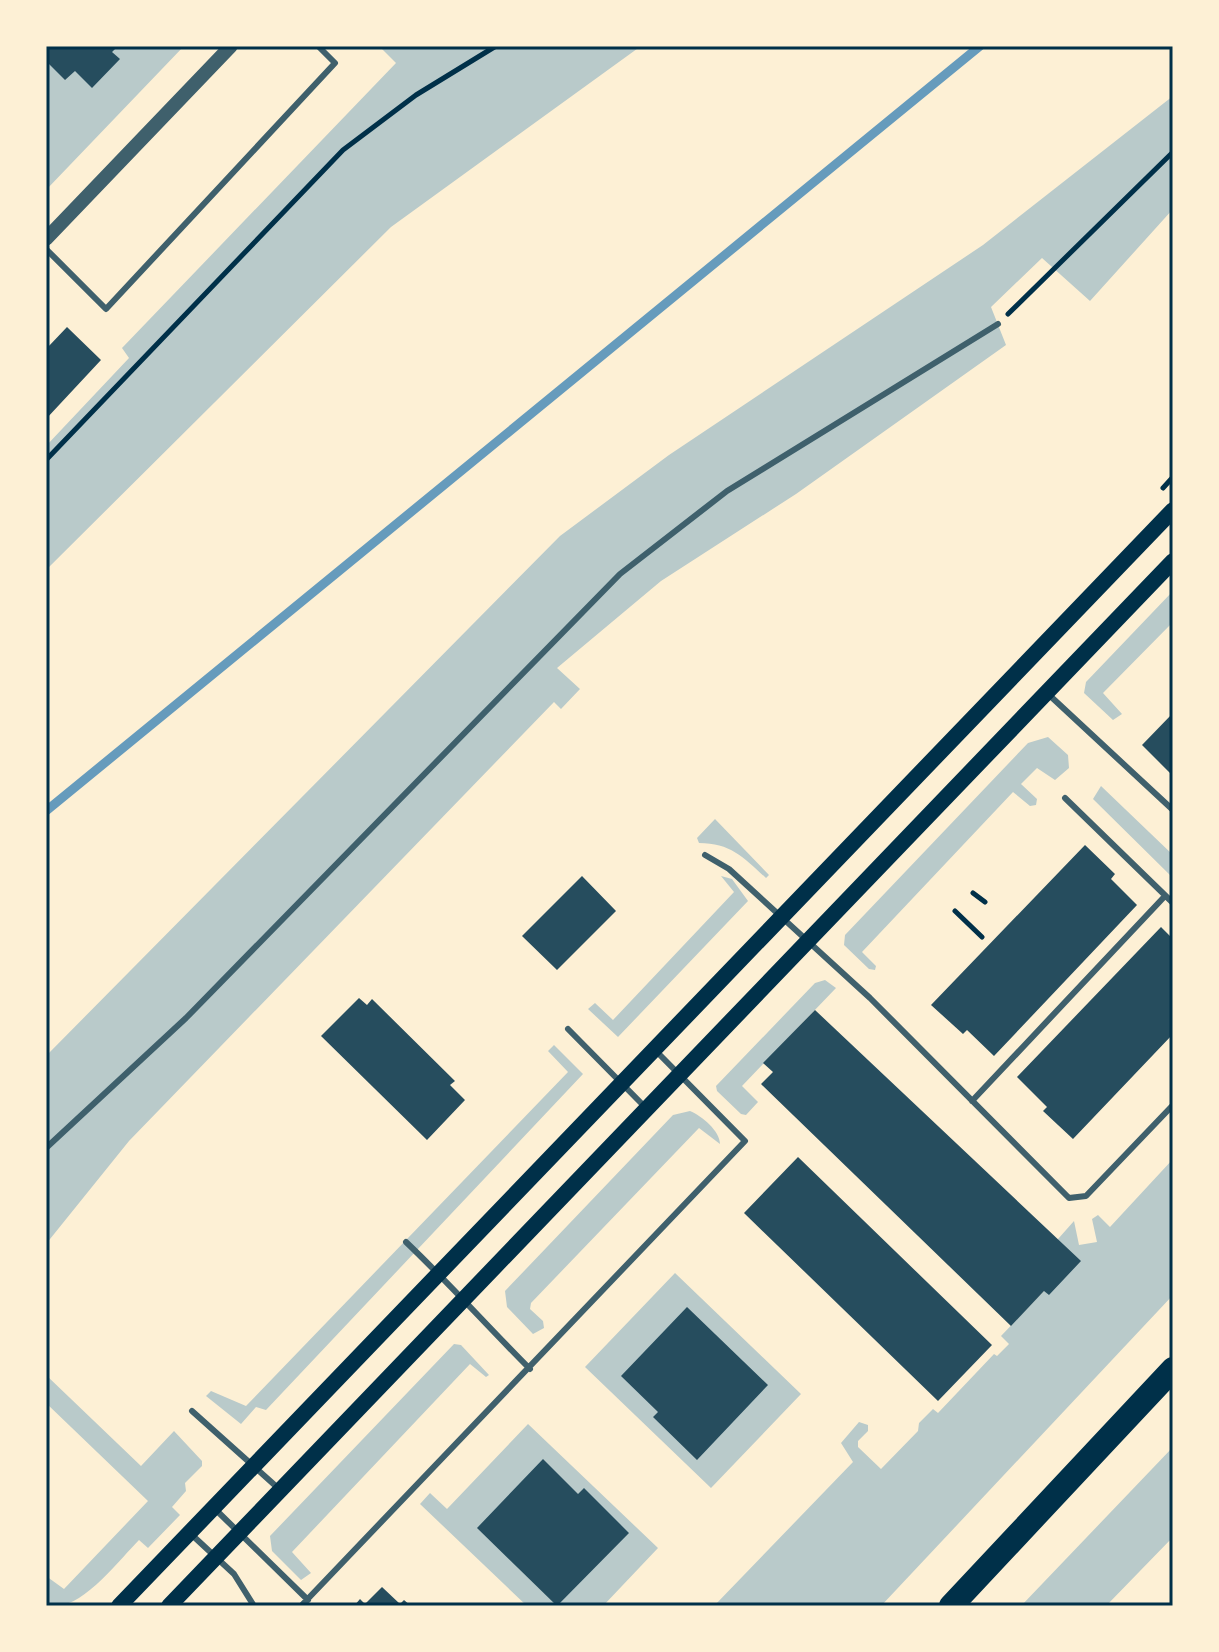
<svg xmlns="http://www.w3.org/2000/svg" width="1219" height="1652" font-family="Lato,sans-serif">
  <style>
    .green { fill: #b9caca }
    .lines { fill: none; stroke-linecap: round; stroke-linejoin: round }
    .stream { stroke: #669bbc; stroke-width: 9 }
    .building { fill: #264d5e }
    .path { stroke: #003049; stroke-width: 5 }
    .service { stroke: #3f606c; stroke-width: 6 }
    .tertiary { stroke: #3f606c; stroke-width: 14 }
    .secondary { stroke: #003049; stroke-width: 16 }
    .motorway { stroke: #003049; stroke-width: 24 }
    .neatline { fill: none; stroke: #003049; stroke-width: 3 }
  </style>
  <rect width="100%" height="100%" fill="#fdf0d5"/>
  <path class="green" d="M46,46h138l-138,144z
    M379,46h262l-250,181 -345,343v-124l83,-88 -7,-10 274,-285z
    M1173,96v113l-83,92 -48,-43 -51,49 15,38 -210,149 -135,87 -104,87 23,21 -19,20 -7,-7 -425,439 -83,103v-188l514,-520 109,-81 314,-210z
    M1173,591v31l-70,71 19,21 -9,6 -29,-27 2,-11z
    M1048,737l20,18 1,13 -14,12 -18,-12 -16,16 16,15 -1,6 -6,1 -17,-14 -151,160 14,14 -1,4 -6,-1 -25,-24 1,-10 183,-192z
    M1101,786l72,69v23l-80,-79z
    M715,819l54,56 -3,3c-22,-20 -35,-35 -67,-35l-2,-5z
    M721,876l11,3 16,22 -130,136 -30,-28 7,-6 18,17 121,-128z
    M825,980l11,8 -94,98 16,16 -12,13 -5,-1 -24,-23 -1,-5 99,-103z
    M554,1045l29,29 -317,336 -10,-3 -15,17 -35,-28 5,-5 35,15 322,-334 -20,-21z
    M690,1111c12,5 30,20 30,33l-21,-16 -168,175 -1,6 13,12 1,7 -11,6 -26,-27 -2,-16 168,-176z
    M1173,1159v136l-292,311h-167l139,-144 -12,-19 18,-21 9,3v6l-10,10v6l23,22 37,-38 1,-8 14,-14 5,4 56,-59 3,2 12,-12 -8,-8 43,-45 14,-52 16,-18 5,24 18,-3 -5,-23 6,-4 12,12z
    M675,1273l126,121 -90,94 -126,-121z
    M454,1344l7,1 28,30 -3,2 -16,-13 -178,188 19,21 -10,7 -29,-29 -2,-15z
    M46,1375l95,91 33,-35 28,30v5l-17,17 1,8 -14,16 8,8 -32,33 -9,-8c-20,20 -64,79 -93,63v-27l18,13 84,-88 -102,-98z
    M528,1424l130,124 -55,58h-76l-107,-102 10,-11 17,16z
    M1173,1447v90l-67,69h-85z"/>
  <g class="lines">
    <path class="stream" d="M46,811l934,-765"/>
  </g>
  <path class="building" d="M50,46h68l-6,6 8,7 -28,29 -17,-17 -10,9 -19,-19v-11z
    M67,327l34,33 -55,59v-74l2,2z
    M1173,713v63l-31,-31z
    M1085,845l30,29 -4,5 26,26 -143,151 -27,-26 -4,4 -32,-29z
    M582,876l34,35 -59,59 -35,-34z
    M1161,927l12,12v95l-100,105 -30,-28 4,-4 -30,-30z
    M359,998l8,7 5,-6 83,82 -5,4 15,15 -38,40 -106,-104z
    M815,1010l266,251 -32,34 -5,-4 -33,35 -250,-242 12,-12 -10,-9z
    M798,1157l194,188 -54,56 -194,-188z
    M687,1307l81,78 -71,75 -44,-43 5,-5 -37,-36z
    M543,1459l35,35 6,-6 45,45 -72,73 -80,-78z
    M382,1587l18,17 4,-4 7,6h-57l6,-7 5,5z"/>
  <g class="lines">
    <path class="path" d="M1008,314l165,-162
      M46,460l297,-310 73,-55 80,-49
      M1163,488l10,-11
      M973,893l12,9
      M955,911l27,26"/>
    <path class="service" d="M46,249l60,60 229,-246 -17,-17
      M1047,693l126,117
      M1065,798l108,105
      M705,855l24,14 141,129 199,200 17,-2 87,-91
      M568,1029l77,78
      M972,1101l193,-205
      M46,1148l140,-130 434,-444 107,-83 271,-167
      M406,1242c43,41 82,85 124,127
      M192,1411l86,77
      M216,1510l92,90
      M192,1535l42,39 20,32
      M301,1606l444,-465 -90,-91"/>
    <path class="tertiary" d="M46,239l185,-193"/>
    <path class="secondary" d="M119,1606l1054,-1096
      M169,1606l1004,-1045"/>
    <path class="motorway" d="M951,1606l222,-237"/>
  </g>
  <rect width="1219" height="1652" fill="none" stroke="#fdf0d5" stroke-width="96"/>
  <rect x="48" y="48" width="1123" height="1556" class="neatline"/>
</svg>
